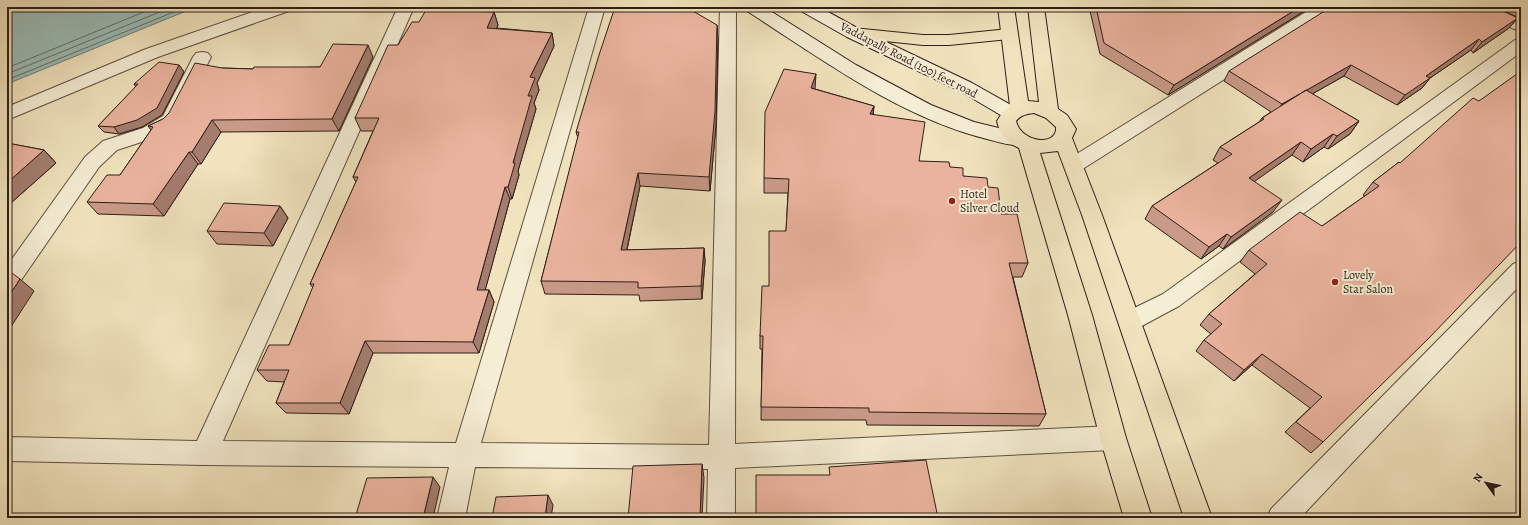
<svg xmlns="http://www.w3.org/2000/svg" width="1528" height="525" font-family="Alegreya,serif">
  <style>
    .water { fill: #9bbdb8; stroke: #6f7d78 }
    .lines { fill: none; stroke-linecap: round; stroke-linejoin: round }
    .shore { stroke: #646e68; stroke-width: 1 }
    .street-casing { stroke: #5e4f41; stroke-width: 2 }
    .secondary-casing { stroke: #2e1e18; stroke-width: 2 }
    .primary-casing { stroke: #2e1e18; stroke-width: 2 }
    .highway-casing { stroke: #2e1e18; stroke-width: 2 }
    .street { fill: #f5edd4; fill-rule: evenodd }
    .secondary { fill: #f5edd4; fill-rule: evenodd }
    .primary { fill: #f0e3bd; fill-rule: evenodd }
    .highway { fill: #f0e3bd; fill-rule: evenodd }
    .wall { fill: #c99a88; stroke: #2e1e18 }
    .shaded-wall { fill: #a47d6f; stroke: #2e1e18 }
    .building { fill: #eab39e; stroke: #2e1e18 }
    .poi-dot { fill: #8f2418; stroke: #f5edd4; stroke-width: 1.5 }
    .labels { text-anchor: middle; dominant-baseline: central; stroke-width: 4; stroke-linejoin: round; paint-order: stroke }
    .street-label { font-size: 12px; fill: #2e1e18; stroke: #f5edd4 }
    .poi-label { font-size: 12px; fill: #2e1e18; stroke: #f5edd4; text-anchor: start }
  </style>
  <rect width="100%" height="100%" fill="#f0e3bd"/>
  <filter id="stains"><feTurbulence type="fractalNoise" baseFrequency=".005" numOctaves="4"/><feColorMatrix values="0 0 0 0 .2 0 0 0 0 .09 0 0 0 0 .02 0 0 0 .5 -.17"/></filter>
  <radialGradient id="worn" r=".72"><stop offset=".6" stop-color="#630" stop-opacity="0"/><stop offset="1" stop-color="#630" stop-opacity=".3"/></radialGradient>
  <path class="water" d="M7,7h189l-189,77z"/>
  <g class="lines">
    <path class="shore" d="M7,68l149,-61
      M7,74l165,-67
      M7,80l179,-73"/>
    <defs>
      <path id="street" d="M267,7h24l-2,4 -131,46 -151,63v-13l139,-58z
        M398,7h16l-191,434 233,2 133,-436h16l-124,436 228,2 11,-438h16l-1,437 378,-18 9,4 4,8 -4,8 -9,4 -378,18v50h-28l1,-49 -233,-2 -10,51h-28l12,-51 -244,-2 -198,-4v-24l190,4z
        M1314,7h20l-2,4 -251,159 -7,2 -7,-2 -3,-5 3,-5z
        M1472,7h21l28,13v12l-47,-21z
        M1521,39v13l-342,254 -41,22 -8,3 -8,-3 -4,-7 4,-7 41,-20 352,-254z
        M202,52l6,1 3,4 -34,67 -6,6 -14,7 -40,13 -18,17 -84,122 -8,3v-26l78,-109 18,-16 40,-13 20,-12 30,-59 3,-4z
        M1521,261v23l-221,234h-33l4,-9 242,-245z"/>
      <path id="secondary" d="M745,7h19l92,58 75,40 43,17 49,12 3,5 -3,5c-11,3 -24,-2 -36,-5 -88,-22 -165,-80 -240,-128z
        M799,7h20l40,22 113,54 46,26 2,4 -2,4 -7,2 -7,-2 -44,-26 -113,-54 -46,-26z"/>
      <path id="primary" d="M998,7h16l14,94 11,1 -11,-95h16l14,102 9,6 9,14 -4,9 30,77 110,303h-28l-102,-303 -24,-64 -18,2 52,162 34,123 26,80h-28l-24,-80 -32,-123 -49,-167c-13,-6 -19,-13 -22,-27l5,-8 8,-7zM1034,113l12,5 10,9c2,20 -35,16 -40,-6 5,-6 10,-7 18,-8z"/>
      <path id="highway" d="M853,28l70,7h26l60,-6 6,1 3,4 -3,4 -6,1 -60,6h-26l-76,-8 -3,-4 3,-4z"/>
    </defs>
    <use href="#street" class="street-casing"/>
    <use href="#secondary" class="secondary-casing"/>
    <use href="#primary" class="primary-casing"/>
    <use href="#highway" class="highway-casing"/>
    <use href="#street" class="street"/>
    <use href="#secondary" class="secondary"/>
    <use href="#primary" class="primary"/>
    <use href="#highway" class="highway"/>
  </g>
  <path class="wall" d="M1092,7h219l-143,88 -68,-41 -10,-43z
    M1498,7h23v12l-23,-11z
    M494,12l4,13 -1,3 55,5 2,13 -17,37 2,7 -5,13 2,6 -18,62 1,4 -7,24h-2l-25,91h4l5,12 -15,51h-106l-24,61 -63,-1 -10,-10 8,-21 -17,-1 -10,-11 32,-25 24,-57 -3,-4 46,-102 -3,-5 20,-46h-12l-6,-13 43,-73 21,-23z
    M1518,18l-9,10 -36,25 -2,-3 -41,28 -8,10 -25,17 -53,-29 -32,18 47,27 -9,13 -22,15 -4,-2 -21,15 -11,-7 -38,26 19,31 -50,37 -4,-3 -18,13 -56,-40 7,-13 66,-43 -5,-3 7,-13 39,-25 3,-4 9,-6 -47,-31 5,-10z
    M718,39l-2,86 -6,66 -70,-5 -13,64 77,-2 1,13 -3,38 -62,2 -1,-6 -94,-1 -4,-13 37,-143 -2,-6z
    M373,57l-34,74 -118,1 -20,32h-3l-34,52 -66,-2 -11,-12 33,-27 31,-45 -3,-4 15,-7 59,-51 31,1 67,-2z
    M179,65l5,7 -22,43 -20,12 -23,7 -15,-2 -6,-6 38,-39 -2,-3z
    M815,89l59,17 -1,9 46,46 31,6 13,9 25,11 13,27 27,49 -6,14h-9l33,137 -7,12 -172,-1 -1,-5h-105l1,-71h-2v-13l9,-50 17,-55 2,-38h-24v-15z
    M7,143l37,7 12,13 -44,39 -5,-1z
    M1399,162l-76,280 -12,11 -26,-21 25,-24 -58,-43 -18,16 -38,-30 8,-11 7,-6 -11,-9 9,-11 46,-40 -15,-12 9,-12 73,-24 43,-30 -2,-1 10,-13z
    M280,206l8,12 -15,28 -56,-2 -10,-13z"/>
  <path class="shaded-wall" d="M1300,7h11l-143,88 6,-10z
    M494,12l4,13 -7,15 -4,-12z
    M1518,18l-9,10 -36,25 9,-11z
    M717,25l1,14 -2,86 -6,66 -1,-14z
    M552,33l2,13 -17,37 2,7 -5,13 2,6 -18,62 1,4 -7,24 -4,-12 20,-91 2,-19z
    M1479,39l-8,11 -41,28 -8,10 -25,17 8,-10 21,-19z
    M368,45l5,12 -34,74 -7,-12z
    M179,65l5,7 -22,43 -20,12 -23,7 -5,-7z
    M1351,65l-7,11 -69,39 7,-11z
    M816,74l-1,15 -4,-1z
    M874,106l-2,15 -2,-7z
    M212,120l9,12 -20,32 -9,-12z
    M1359,121l-9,13 -22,15 9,-13z
    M1333,134l-9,13 -21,15 8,-13z
    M1301,142l-9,13 -51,36 8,-13z
    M44,150l12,13 -44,39 -5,-5v-14z
    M189,152l9,12 -34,52 -11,-12z
    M638,173l2,13 -16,77 -3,-13z
    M505,187l5,12 -28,103 -5,-12z
    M1282,200l-9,12 -50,37 8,-12z
    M280,206l8,12 -15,28 -9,-13z
    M1227,234l-8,12 -18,13 8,-12z
    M704,248l1,13 -3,38 -1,-13z
    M20,279l14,12 -27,42v-34z
    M489,290l5,12 -15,51 -6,-11z
    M365,341l8,12 -24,61 -9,-11z
    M1262,354l-10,11 -18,16 10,-11z
    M702,464l2,14 -2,40h-2z
    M433,477l7,10 -7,31h-10z
    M548,495l5,10 -2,13h-6z"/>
  <path class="building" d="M615,7h71l31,18 -2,86 -6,66 -71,-4 -17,77 83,-2 -3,38 -63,2v-6l-97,-1 38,-149h-3l23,-77z
    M1096,7h204l-126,78 -70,-42z
    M1331,7h163l24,11 -36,24 -3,-3 -53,37 4,2 -25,17 -54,-30 -69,39 -53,-33z
    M426,10l68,2 -7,16 65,5 -22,44 5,1 -7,18h4l-19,67h2l-7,24h-3l-28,103h12l-16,52 -108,-1 -25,62h-64l13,-33h-32l12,-25h20l25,-61h-4l48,-107h-5l26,-59h-24l33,-73h10l14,-23h7z
    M333,44l35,1 -36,74 -120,1 -20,32h-3l-36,52 -66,-2 20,-27h13l33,-48 -5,-1 15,-7 6,-6 26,-50 27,5 31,1 1,-2h66z
    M159,62l20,3 -22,43 -20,12 -23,7 -16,-1 40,-42h-4z
    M784,69l32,5 -5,14 63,18 -4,8 55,8 -6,39 30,1 1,5 13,1v8l24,2 1,9 10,1 3,26h16l11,49h-19l37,151 -177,-2v-4l-108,-1 2,-71h-3l2,-50h7v-55h17l3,-52 -25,-1 1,-66z
    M1521,71v171l-92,96 -106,104 -27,-20 26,-25 -60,-43 -18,16 -40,-30 18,-16 -13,-10 58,-50 -18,-14 51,-38 22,14 57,-40 -6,-4 26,-20 1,1 73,-65 6,3z
    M1306,90l53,31 -22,15 -4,-2 -22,15 -10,-7 -52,36 33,22 -51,37 -4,-3 -18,13 -57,-41 80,-52 -12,-7 44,-28 -2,-1z
    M7,143l37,7 -37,33z
    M224,203l56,3 -16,27 -57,-2z
    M8,270l12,9 -13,20v-28z
    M926,460l12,58h-182v-43h74l-1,-8z
    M702,464l-2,54h-72l5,-52z
    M433,477l-10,41h-68l12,-40z
    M548,495l-3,23h-53l4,-21z"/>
  <g class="poi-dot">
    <circle cx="952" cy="201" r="4"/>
    <circle cx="1335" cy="282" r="4"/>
  </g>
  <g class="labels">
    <g class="street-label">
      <text transform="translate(909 60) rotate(27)">Vaddapally Road (100) feet road</text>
    </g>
    <g class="poi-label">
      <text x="960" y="194">Hotel<tspan x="960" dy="14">Silver Cloud</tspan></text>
      <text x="1343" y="275">Lovely<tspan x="1343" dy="14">Star Salon</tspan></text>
    </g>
  </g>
  <rect width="1528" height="525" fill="none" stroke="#f0e3bd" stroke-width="24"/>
  <rect x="8" y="8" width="1512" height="509" fill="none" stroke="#2e1e18" stroke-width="2"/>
  <rect x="12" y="12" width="1504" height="501" fill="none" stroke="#2e1e18"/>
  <g transform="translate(1486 483) rotate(303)" stroke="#f5edd4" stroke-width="3" paint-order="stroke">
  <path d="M0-3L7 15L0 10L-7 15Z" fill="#2e1e18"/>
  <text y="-6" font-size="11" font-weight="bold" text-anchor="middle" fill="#2e1e18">N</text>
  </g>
  <rect width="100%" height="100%" filter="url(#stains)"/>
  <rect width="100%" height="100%" fill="url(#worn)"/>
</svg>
